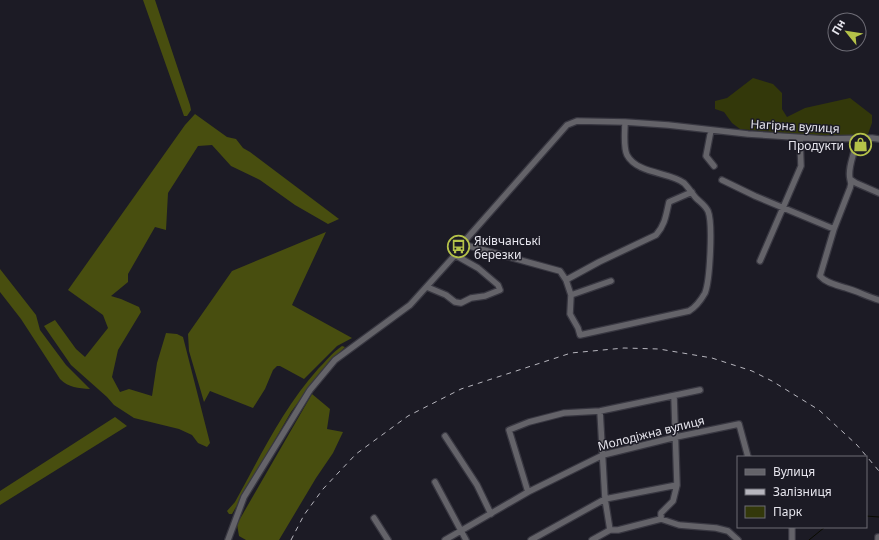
<svg xmlns="http://www.w3.org/2000/svg" width="879" height="540" font-family="'Noto Sans',sans-serif">
  <style>
    .green { fill: #33380a }
    .forest { fill: #484e0f }
    .lines { fill: none; stroke-linecap: round; stroke-linejoin: round }
    .stream { stroke: #0a0b00; stroke-width: 1 }
    .minor-casing { stroke: #383741; stroke-width: 8 }
    .minor { stroke: #646369; stroke-width: 5.5 }
    .rail { stroke: #b7b6be; stroke-width: 1; stroke-dasharray: 5 5; stroke-linecap: butt }
    .labels { text-anchor: middle; dominant-baseline: central; stroke-width: 3; stroke-linejoin: round; paint-order: stroke }
    .street-label { font-size: 12px; fill: #e6e5ed; stroke: #1c1b25 }
    .poi-label { font-size: 12px; fill: #e6e5ed; stroke: #1c1b25; text-anchor: end }
  </style>
  <rect width="100%" height="100%" fill="#1c1b25"/>
  <path class="green" d="M753,78l20,6 9,9v16l5,8 18,-9 45,-10 22,17v8l-4,11 -27,4 -101,-9 -8,-6 -8,-11 -9,-3v-8l12,-3z"/>
  <path class="forest" d="M143,0h12l35,105 1,5 -4,6h-3z
    M195,114l32,23 9,2 7,9 7,4 89,67 -11,5 -33,-19 -35,-25 -29,-14 -19,-21 -14,1 -30,47 -2,37 -11,-3 -27,47v8l-17,14 10,3 18,8 2,5 -23,38 -6,27 8,15 9,-3 23,7 5,-33 9,-30 11,1 6,3 27,106 -3,4 -9,-4 -6,-8 -13,-6 -45,-11 -20,-13 -7,-8 -36,-32 -27,-39 11,-6 21,29 9,8 23,-29 -5,-13 -35,-25 117,-165z
    M326,232l-34,73 60,33 -15,8 -33,33 -24,-13h-3l-4,4 -8,19 -12,19 -43,-17 -6,11 -15,-51 -1,-17 44,-63z
    M0,269l36,46 4,15 26,35 24,24c-12,-1 -21,-1 -30,-10l-39,-60 -21,-27z
    M342,346l3,1 -26,27 -28,38 -59,102h-3l-2,-3 8,-9c25,-45 48,-94 83,-133 8,-8 15,-17 24,-23z
    M312,394l18,15 -3,20 16,3 -10,21 -17,25 -37,62h-33l-7,-4 -2,-12z
    M115,417l12,9 -127,79v-14z"/>
  <g class="lines">
    <path class="stream" d="M866,516l13,1
      M809,540l16,-13"/>
    <defs>
      <path id="minor" d="M711,130l-5,26 8,10
        M856,139c0,14 -9,27 -6,40l6,4 23,10
        M850,179l1,5 -1,4 -16,41 -14,47c6,7 17,9 26,12 11,3 22,9 33,12
        M722,180l33,16 79,33
        M462,244l98,27 6,9 5,15 -1,19 8,14 2,7 109,-24c7,-4 12,-11 16,-18 5,-13 8,-70 3,-82 -3,-6 -8,-9 -12,-13 -4,-5 -8,-11 -12,-15 -14,-11 -47,-9 -57,-28 -4,-8 -2,-24 -2,-33
        M760,261l41,-95 -1,-28
        M566,280l33,-18 57,-27c9,-10 10,-20 13,-33l23,-10
        M427,287l19,8 9,7 6,1 10,-5 14,-2 15,-6 -2,-5 -20,-17 -23,-13
        M571,295l40,-14
        M600,411l5,88 5,31
        M445,436l32,49 14,29
        M435,482l31,58
        M528,492l-19,-62 20,-8 35,-9 36,-2 100,-21
        M374,518l14,22
        M661,519v-6l12,-12 4,-16 -3,-89
        M228,540l16,-43 66,-107 25,-30 75,-55 46,-51 6,-10 105,-119 10,-4 48,1 43,3 80,9 77,5 47,-1 7,1
        M445,540l83,-48 75,-37 73,-18 63,-13 9,33
        M531,540l74,-41 72,-14
        M592,540l18,-10h8l43,-11 18,6 37,3 12,3 10,9
        M792,540v-13
        M878,540v-3"/>
    </defs>
    <use href="#minor" class="minor-casing"/>
    <use href="#minor" class="minor"/>
    <path class="rail" d="M291,540l13,-25 19,-26 33,-35 52,-38 53,-27 110,-36 53,-5 35,1 53,9 40,13 20,10 47,29 38,35 22,26"/>
  </g>
  <defs>
    <symbol id="shop-ring" viewBox="-11 -11 22 22"><circle r="9.5" fill="#1c1b25" stroke="#b5c249" stroke-width="1.5"/><path d="M-5-2.5h2.3a2.7 3.5 0 0 1 5.4 0H5L5.5 6h-11ZM-1.5-2.5h3a1.5 2.3 0 0 0-3 0Z" fill="#b5c249"/></symbol>
    <symbol id="bus-ring" viewBox="-11 -11 22 22"><circle r="9.5" fill="#1c1b25" stroke="#b5c249" stroke-width="1.5"/><path d="M-5-6H5V4H4V6H2V4H-2V6H-4V4H-5ZM-3.5-4V0h7V-4ZM-3.5 1.2v1.5H-2V1.2ZM2 1.2v1.5H3.5V1.2Z" fill="#b5c249"/></symbol>
  </defs>
  <g fill-rule="evenodd">
    <use href="#shop-ring" x="848" y="132" width="25" height="25"/>
    <use href="#bus-ring" x="446" y="234" width="25" height="25"/>
  </g>
  <g class="labels">
    <g class="street-label">
      <text transform="translate(795 126) rotate(3)">Нагірна вулиця</text>
      <text transform="translate(651 433) rotate(-14)">Молодіжна вулиця</text>
    </g>
    <g class="poi-label">
      <text x="844" y="145">Продукти</text>
      <text x="474" y="240" text-anchor="start">Яківчанські<tspan x="474" dy="14">березки</tspan></text>
    </g>
  </g>
  <rect x="737" y="456" width="130" height="72" fill="#1c1b25" stroke="#6d6c75"/>
  <rect x="745" y="469" width="20" height="6" fill="#646369" stroke="#6d6c75"/>
  <text x="773" y="476" font-size="12" fill="#e6e5ed">Вулиця</text>
  <rect x="745" y="489" width="20" height="6" fill="#b7b6be" stroke="#6d6c75"/>
  <text x="773" y="496" font-size="12" fill="#e6e5ed">Залізниця</text>
  <rect x="745" y="506" width="20" height="12" fill="#33380a" stroke="#6d6c75"/>
  <text x="773" y="516" font-size="12" fill="#e6e5ed">Парк</text>
  <g transform="translate(847 32) rotate(300)"><circle r="19" fill="#1c1b25" stroke="#6d6c75"/>
  <path d="M0-3L7 15L0 10L-7 15Z" fill="#b5c249"/>
  <text y="-6" font-size="11" font-weight="bold" text-anchor="middle" fill="#e6e5ed">Пн</text>
  </g>
</svg>
